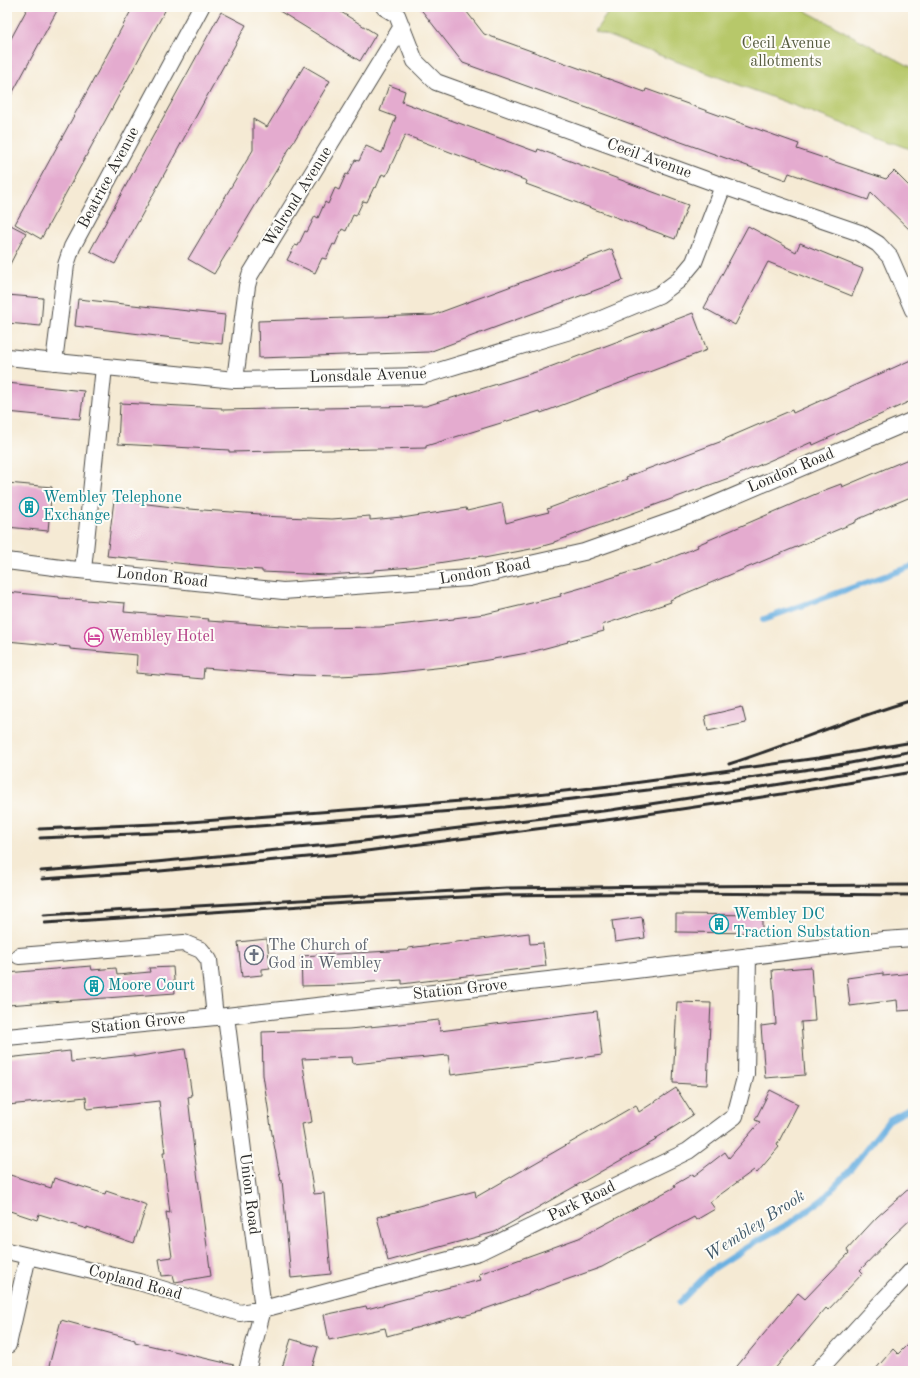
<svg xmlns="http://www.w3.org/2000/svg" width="920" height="1378" font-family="'Old Standard TT',serif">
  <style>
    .green { fill: #b7c86b; stroke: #717a4b }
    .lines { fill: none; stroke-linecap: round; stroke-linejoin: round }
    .stream { stroke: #6bb0e1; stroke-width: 6 }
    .building { fill: #e4abcf }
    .street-casing { stroke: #494844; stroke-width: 18 }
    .street { stroke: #fff; stroke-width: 16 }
    .rail { stroke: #2b2b2b; stroke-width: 3 }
    .labels { text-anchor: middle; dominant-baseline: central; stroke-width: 4; stroke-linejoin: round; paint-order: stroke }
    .park-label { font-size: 16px; fill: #555a3e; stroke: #fdfcf7 }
    .street-label { font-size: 16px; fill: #2b2b2b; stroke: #fdfcf7 }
    .culture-label { font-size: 16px; fill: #0d838f; stroke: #fdfcf7; text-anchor: start }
    .hotel-label { font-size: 16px; fill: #b23c85; stroke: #fdfcf7; text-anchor: start }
    .worship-label { font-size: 16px; fill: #5b616d; stroke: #fdfcf7; text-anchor: start }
    .water-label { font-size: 17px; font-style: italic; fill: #415a6b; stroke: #fdfcf7 }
  </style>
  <rect width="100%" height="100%" fill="#fdfcf7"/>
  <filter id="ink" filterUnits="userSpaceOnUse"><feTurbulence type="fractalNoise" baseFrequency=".025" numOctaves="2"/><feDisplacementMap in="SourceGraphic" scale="8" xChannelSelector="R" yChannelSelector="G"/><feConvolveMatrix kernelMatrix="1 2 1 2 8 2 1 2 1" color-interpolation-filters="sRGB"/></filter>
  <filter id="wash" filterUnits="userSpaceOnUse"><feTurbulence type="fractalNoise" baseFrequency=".012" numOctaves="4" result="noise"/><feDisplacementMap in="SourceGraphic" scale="16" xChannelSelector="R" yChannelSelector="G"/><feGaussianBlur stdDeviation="0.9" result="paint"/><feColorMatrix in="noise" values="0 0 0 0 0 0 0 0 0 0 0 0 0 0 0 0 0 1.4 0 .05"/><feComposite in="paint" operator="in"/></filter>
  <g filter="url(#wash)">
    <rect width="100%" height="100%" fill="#f5ead4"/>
    <path class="green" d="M612,7h186l115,61v82l-318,-119z"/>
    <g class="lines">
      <path class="stream" d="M764,619l149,-53
        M679,1303l31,-32 45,-29 37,-20 31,-23 27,-29 39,-50 24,-13"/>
    </g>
    <g id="blocks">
      <path class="building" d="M28,7h31l-52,96v-57z
        M133,7h34l-126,232 -26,-15z
        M273,7h60l43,27 -16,27z
        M419,7h44l21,27 161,58 1,-3 153,55 -2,5 89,30 8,-8 19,19v43l-42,-41 -3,8 -79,-27 -3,7 -323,-117z
        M221,12l25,13 -131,239 -25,-13z
        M304,66l26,15 -116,193 -26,-15 65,-109v-31l14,8z
        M389,85l16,6 -3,11 135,50 1,-3 150,56 -13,34 -149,-55 1,-3 -122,-46 -19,41 -4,-2 -6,14 -2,-1 -7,15 -4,-1 -7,15 -3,-1 -7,16 -4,-2 -7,16 -2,-1 -7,15 -4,-1 -7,15 -28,-13 8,-15 3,1 7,-15 2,1 8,-16 3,2 7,-16 3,2 7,-16 4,2 7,-16 2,1 7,-15 4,1 7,-15 16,7 14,-36 -16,-6z
        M7,223l19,10 -19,37z
        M748,226l48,26 4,-9 63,26 -11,27 -84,-34 -33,63 -31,-17z
        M612,249l11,31 -194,72 -170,6 -1,-37 175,-6z
        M7,295l36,3 -2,28 -34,-3z
        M78,299l147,16 -3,29 -147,-18z
        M693,313l14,37 -166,63 -1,-2 -114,35v2l-197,4v-2l-111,-6 2,-41 102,5v2l204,-4 113,-35z
        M913,359v41l-100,45 -1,-3 -75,33 -183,67v1l-18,5 -52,10 -1,-2 -71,11 -38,3v2l-46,3 -66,-3v-2l-45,-3 -110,-11 7,-56 75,9 71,5v2l72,3 38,-3v4l32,-3v1l64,-10 1,3 35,-8 4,20 22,-6 21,-5 -2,-3 80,-30 -1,-2 99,-37v-1l67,-29 1,3z
        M7,383l77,8 -4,28 -73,-7z
        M913,457v39l-57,24v2l-186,78 1,2 -69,23 2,6 -37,10 1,1 -41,11 -73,13 -74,8 -41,2 -40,-1 -95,-7 -1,11 -67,-6 1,-18 -67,-6v-2l-63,-6v-49l52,5v1l66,5 -1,9 85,7 -1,2 103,7 69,-1 74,-8v-1l31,-4 76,-18 -1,-2 35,-10v-1l63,-20 40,-16 -1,-2 128,-55 16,-6 1,3z
        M7,483l45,4 -4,44 -41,-4z
        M742,707l4,16 -38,8 -3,-15z
        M676,914l86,1v18l-86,-1z
        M642,917l3,21 -30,4 -3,-21z
        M529,933l1,11 13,-1 3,23 -144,18v-4l-60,4v1l-40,1 -1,-30 107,-6v-2z
        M267,939l3,29 -8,1v6l-20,2 -4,-35z
        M91,966l1,4 24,-2 1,7 33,-3 -1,-4 24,-1 2,26 -168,12v-32z
        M811,967l4,54 -14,1 4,53 -40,3 -4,-52 15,-2 -4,-54z
        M883,973v3l30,-3v37l-15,1 -1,-11 -47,6 -3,-28z
        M677,1002l34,1 -4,82 -34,-2z
        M597,1011l5,44 -151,20 -3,-20 -95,9 -1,-7 -50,2 10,63 -10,2 12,70 10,-1 7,81 -40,4 -9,-98 -1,1 -9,-47 -9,-59 -1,-43 87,-3 90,-9 1,11z
        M185,1049l7,47 -4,1 6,53 17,126 -36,6 -2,-7 -11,1 -3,-17 13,-2 -6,-45 4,1 -7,-60h2l-6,-52 -72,8 -1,-12 -78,8 -1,-47 63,-7 1,11 63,-7v2z
        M676,1088l17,27 -38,24 1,1 -161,92 -107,29 -11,-44 98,-26 1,6 160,-92 3,7z
        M770,1090l28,14 -21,41 2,2 -22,26 -3,-3 -44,32 5,7 -19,11 -2,-3 -92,50 -120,43v1l-19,5v-1l-76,21 -2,-8 -56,12 -5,-25 42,-9 1,3 79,-21 35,-8 -2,-6 100,-36 96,-51 -1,-2 19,-11 1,2 31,-24 4,6 31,-36 -5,-2z
        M7,1174l44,14 3,-10 51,16 1,-3 41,14 -13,38 -47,-16v2l-48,-15 -2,6 -30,-10z
        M913,1185v32l-21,20 -32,33 3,3 -35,37 -2,-2 -53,63h-40l65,-78 7,6 44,-46 -2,-3 17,-19 13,-14z
        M61,1320l74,20v2l99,23 -1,6h-168l-16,-5z
        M291,1339l27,8 -7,24h-30z
        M913,1339v32h-39l19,-22 5,5z"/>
    </g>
  </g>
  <g filter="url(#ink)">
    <use href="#blocks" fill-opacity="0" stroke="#494844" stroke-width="1"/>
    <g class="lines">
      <defs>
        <path id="street" d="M384,7l13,8 18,46 21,21 287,104 137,47 18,11 12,13 23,53
          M7,357l228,23 187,-4 158,-48 79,-33 20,-15 15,-18 29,-76
          M54,362l12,-97 6,-18 129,-240
          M235,380l12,-94 3,-11 151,-247
          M7,561l62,8 214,22 186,-13 115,-26 113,-40 216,-92
          M83,570l21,-203
          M19,956l165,-13 17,7 8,10 6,57
          M226,1016l37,293 -16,62
          M7,1037l219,-21 376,-42 282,-34 29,-2
          M7,1251l132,31 101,31 23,-4 216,-57 209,-101 47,-35 11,-42 2,-118
          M8,1345l20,-89
          M818,1371l53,-58 42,-44"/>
      </defs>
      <use href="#street" class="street-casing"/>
      <use href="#street" class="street"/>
      <path class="rail" d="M729,764c62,-20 122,-46 184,-64
        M39,829l139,-6 322,-25 119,-13 199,-27 95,-16
        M40,838l139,-6 326,-25 244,-29 96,-14 68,-13
        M41,871l115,-9 193,-19 102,-14 160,-19 170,-26 132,-22
        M42,879l118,-8 191,-18 263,-34 168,-25 131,-22
        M44,915l462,-27 162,-2 245,-1
        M45,923l302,-20 157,-8 164,-2 245,2"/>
    </g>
  </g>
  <defs>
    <symbol id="building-ring" viewBox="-11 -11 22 22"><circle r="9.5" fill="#fdfcf7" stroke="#0f9aa8" stroke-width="1.5"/><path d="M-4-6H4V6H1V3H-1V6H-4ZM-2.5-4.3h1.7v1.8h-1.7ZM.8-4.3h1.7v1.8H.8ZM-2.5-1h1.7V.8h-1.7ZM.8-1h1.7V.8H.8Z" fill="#0f9aa8"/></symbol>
    <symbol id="hotel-ring" viewBox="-11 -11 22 22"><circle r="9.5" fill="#fdfcf7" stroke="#d1479c" stroke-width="1.5"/><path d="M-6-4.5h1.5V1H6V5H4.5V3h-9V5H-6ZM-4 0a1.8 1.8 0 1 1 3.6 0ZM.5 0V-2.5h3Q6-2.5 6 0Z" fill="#d1479c"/></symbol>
    <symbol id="church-ring" viewBox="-11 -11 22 22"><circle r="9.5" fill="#fdfcf7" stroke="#6b7280" stroke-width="1.5"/><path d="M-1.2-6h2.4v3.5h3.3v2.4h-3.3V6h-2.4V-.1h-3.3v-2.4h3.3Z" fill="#6b7280"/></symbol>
  </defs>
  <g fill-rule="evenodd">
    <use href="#building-ring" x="18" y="496" width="22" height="22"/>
    <use href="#hotel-ring" x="83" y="626" width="22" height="22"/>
    <use href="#building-ring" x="708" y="913" width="22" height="22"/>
    <use href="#church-ring" x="243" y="944" width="22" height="22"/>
    <use href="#building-ring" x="83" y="975" width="22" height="22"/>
  </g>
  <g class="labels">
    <g class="park-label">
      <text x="786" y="44">Cecil Avenue<tspan x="786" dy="18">allotments</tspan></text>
    </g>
    <g class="street-label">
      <text transform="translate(649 159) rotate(20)">Cecil Avenue</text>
      <text transform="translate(109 178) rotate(-62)">Beatrice Avenue</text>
      <text transform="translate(298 197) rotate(-58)">Walrond Avenue</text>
      <text transform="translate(368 376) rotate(-2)">Lonsdale Avenue</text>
      <text transform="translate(791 471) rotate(-23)">London Road</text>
      <text transform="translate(485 572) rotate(-10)">London Road</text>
      <text transform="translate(162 578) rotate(6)">London Road</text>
      <text transform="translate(460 990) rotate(-6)">Station Grove</text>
      <text transform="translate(138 1024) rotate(-6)">Station Grove</text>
      <text transform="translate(249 1194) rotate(83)">Union Road</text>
      <text transform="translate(582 1202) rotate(-26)">Park Road</text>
      <text transform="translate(135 1283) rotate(15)">Copland Road</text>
    </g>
    <g class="culture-label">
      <text x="43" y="498">Wembley Telephone<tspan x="43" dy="18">Exchange</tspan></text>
      <text x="733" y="915">Wembley DC<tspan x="733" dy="18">Traction Substation</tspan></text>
      <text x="108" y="986">Moore Court</text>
    </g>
    <g class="hotel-label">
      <text x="108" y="637">Wembley Hotel</text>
    </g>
    <g class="worship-label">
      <text x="268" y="946">The Church of<tspan x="268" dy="18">God in Wembley</tspan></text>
    </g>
    <g class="water-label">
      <text transform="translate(755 1226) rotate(-33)">Wembley Brook</text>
    </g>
  </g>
  <rect width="920" height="1378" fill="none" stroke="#fdfcf7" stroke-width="24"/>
</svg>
